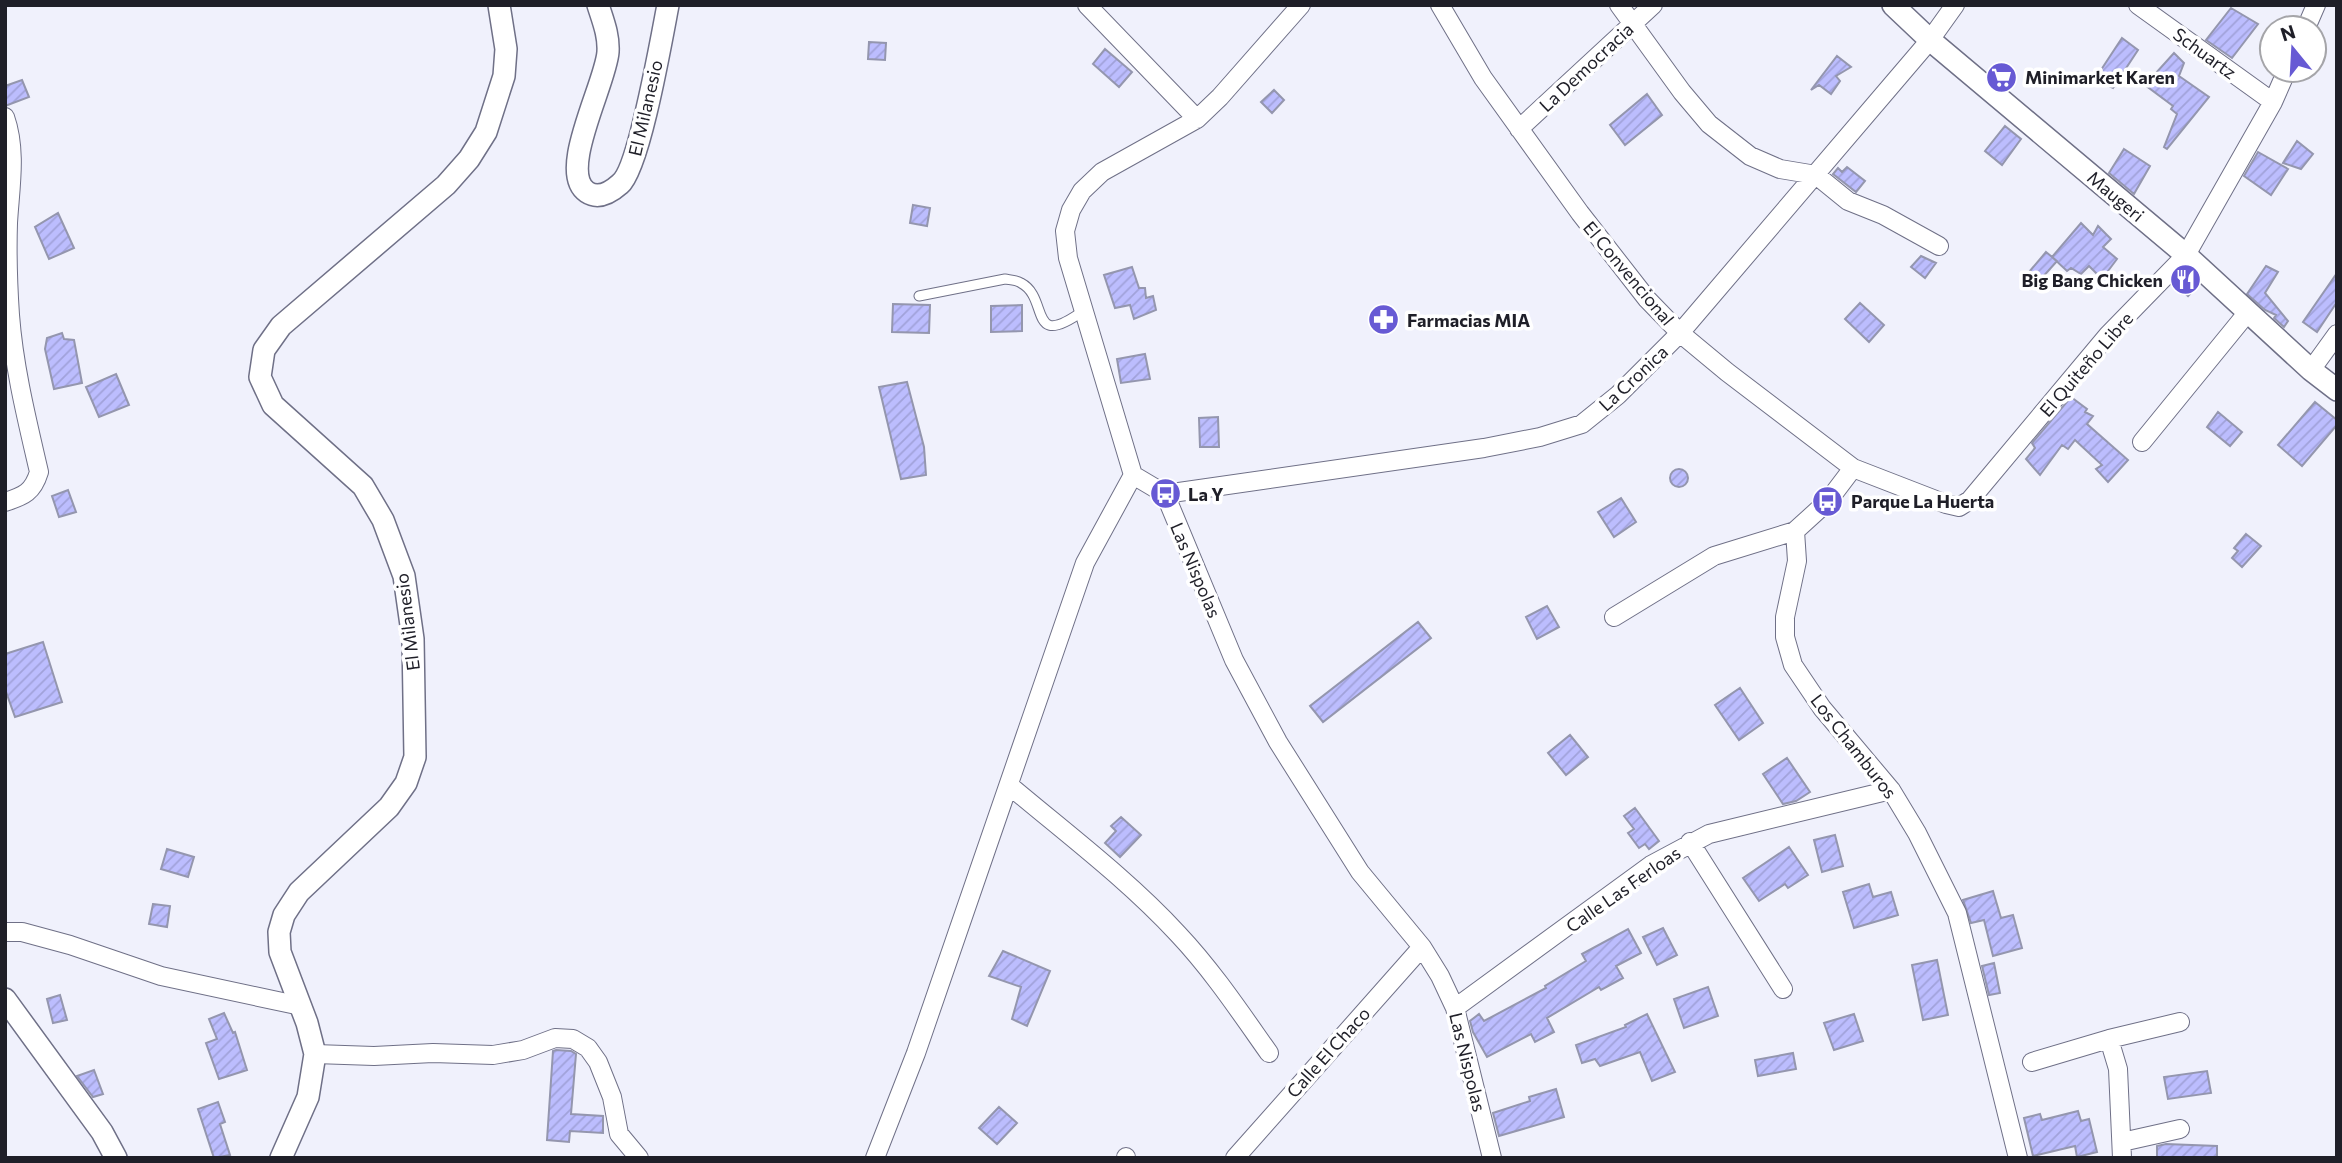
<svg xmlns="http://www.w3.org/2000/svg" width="2342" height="1163" font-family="Commissioner,sans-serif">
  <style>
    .building { fill: url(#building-hatch); stroke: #9496ae; stroke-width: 2 }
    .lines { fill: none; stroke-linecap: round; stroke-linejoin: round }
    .service-casing { stroke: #6f7087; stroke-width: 11 }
    .minor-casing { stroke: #6f7087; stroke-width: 20 }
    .tertiary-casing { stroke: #6f7087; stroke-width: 24 }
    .service { stroke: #fff; stroke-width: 9 }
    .minor { stroke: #fff; stroke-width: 18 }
    .tertiary { stroke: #fff; stroke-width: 21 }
    .labels { text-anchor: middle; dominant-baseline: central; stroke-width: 7; stroke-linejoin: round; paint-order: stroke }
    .street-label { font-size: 18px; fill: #1f1f28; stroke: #fff }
    .poi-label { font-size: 18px; font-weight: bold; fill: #1f1f28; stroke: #fff; text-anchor: start }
  </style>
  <defs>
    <pattern id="building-hatch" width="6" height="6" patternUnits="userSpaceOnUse" patternTransform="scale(1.75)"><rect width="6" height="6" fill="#bcbdfe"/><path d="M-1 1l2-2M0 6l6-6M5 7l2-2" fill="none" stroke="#a1a2da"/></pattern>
  </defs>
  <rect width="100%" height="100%" fill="#f0f1fc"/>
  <path class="building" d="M2231,8l27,16 -26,34 -26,-18z
    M2122,38l16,12 -25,38 -18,-9z
    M869,42l17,1 -1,17 -17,-1z
    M1105,49l27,23 -13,15 -26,-23z
    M2174,53l10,10 -5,13 30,21 -42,52 -3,-2 13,-33 -6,-5 2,-3 -28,-21z
    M1837,56l14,11 -15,9 4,5 -9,13 -12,-9 -8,5z
    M22,80l7,17 -24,9v-20z
    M1274,90l10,10 -12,13 -11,-11z
    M1647,94l15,21 -37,30 -15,-20z
    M2005,126l16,13 -19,26 -17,-14z
    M2297,141l16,13 -12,15 -18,-6z
    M2124,149l26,17 -16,28 -25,-21z
    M2258,152l30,17 -17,26 -27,-19z
    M1847,167l18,14 -9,11 -23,-18 5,-6 4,4z
    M913,205l17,3 -3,18 -17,-3z
    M58,213l16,35 -25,11 -14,-32z
    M2081,223l12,12 5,-9 13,13 -8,8 14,12 -15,20 -13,-13 -8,8 -10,-6 -4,3 -15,-14z
    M2046,252l11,9 -16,18 -12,-7z
    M1921,256l15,7 -11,15 -14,-11z
    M2266,266l12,6 -13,21 23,28 -4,6 -10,-9 2,-3 -11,-5 -18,-16z
    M1132,267l7,21h6l1,10 7,-2 3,14 -22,9 -4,-14 -15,3 -11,-33z
    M2185,272l14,12 -11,12 -14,-12z
    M2337,273v29l-20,30 -14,-10z
    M1860,303l24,22 -15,17 -24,-23z
    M893,304l37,1 -1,28 -37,-1z
    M1022,305v26l-31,1v-26z
    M62,333l2,6 10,1 8,43 -28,6 -9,-40 2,-11z
    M1145,354l5,25 -29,4 -4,-24z
    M116,374l13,31 -30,12 -13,-30z
    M907,382l17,65 2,28 -25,4 -22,-92z
    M2071,397l16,12 -2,3 8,4 -6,8 41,36 -20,22 -12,-13 6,-4 -27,-25 -7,9 -6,-4 -22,30 -14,-16 9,-11 -3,-5z
    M2315,402l22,18v5l-35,41 -24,-21z
    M2218,412l24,20 -12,14 -23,-19z
    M1218,417l1,30h-19l-1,-29z
    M1670 478a9 9 0 1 1 18 0a9 9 0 1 1-18 0Z
    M68,490l8,22 -17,5 -7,-21z
    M1621,498l15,24 -22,15 -16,-25z
    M2246,534l15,12 -19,21 -10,-9 6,-7 -4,-3z
    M1547,606l12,21 -22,12 -11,-22z
    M1418,622l13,16 -108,84 -13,-16z
    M43,642l19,60 -47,15 -10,-28v-35z
    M1740,688l23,35 -24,17 -24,-35z
    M1570,735l18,22 -22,18 -18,-22z
    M1787,758l23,34 -14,9 -13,3 -20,-30z
    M1635,808l24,33 -10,8 -4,-5 -6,4 -11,-15 6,-4 -10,-13z
    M1121,817l20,18 -21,22 -15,-14 11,-12 -5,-5z
    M1835,835l8,31 -21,6 -8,-32z
    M1789,847l19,28 -20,13 -3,-4 -26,17 -16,-23z
    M167,849l27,8 -6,20 -27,-8z
    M1869,884l4,13 18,-5 7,23 -44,13 -11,-36z
    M1993,891l8,27 12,-3 9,33 -29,8 -9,-36 -13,3 -8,-23z
    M153,904l17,2 -3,21 -18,-3z
    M1663,928l14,27 -20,10 -14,-28z
    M1628,929l13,24 -25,13 7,12 -22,12 -2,-3 -52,31 7,14 -19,10 -4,-8 -44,23 -14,-25 -3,-11 9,-7 5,7 62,-33 -1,-2 41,-25 -4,-7z
    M1003,951l47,20 -23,55 -15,-7 9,-32 -32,-11z
    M1937,960l11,55 -25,5 -11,-55z
    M1994,963l6,30 -11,2 -7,-29z
    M1708,987l10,29 -34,12 -10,-29z
    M60,995l7,25 -14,3 -6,-24z
    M224,1013l9,20 2,-1 12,38 -28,9 -13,-36 11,-4 -8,-20z
    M1647,1014l28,58 -23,9 -12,-29 -40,14 -5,-7 -13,4 -6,-18 50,-18 -1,-2z
    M1854,1014l9,27 -29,9 -10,-27z
    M556,1050l15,1 5,3 -5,60 32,2v17l-33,-2 -1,11 -22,-2 6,-89z
    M1793,1053l3,16 -38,7 -3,-16z
    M94,1070l9,24 -10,3 -16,-21z
    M2207,1071l4,22 -43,6 -4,-22z
    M1556,1089l8,28 -65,19 -6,-23 37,-12 -1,-4z
    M218,1102l7,20 -5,2 10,31 -16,3 -16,-49z
    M999,1107l18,16 -20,21 -18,-16z
    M2078,1111l3,10 8,-2 8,33 -20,5 -2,-11 -42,10 -9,-38 16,-4 2,6z
    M2166,1144l51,2v12h-60v-12z"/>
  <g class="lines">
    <defs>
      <path id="service" d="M919,296l86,-17c6,1 12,1 16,4 29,15 6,68 62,28"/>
      <path id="minor" d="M1087,5l110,114
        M1301,5l-81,92 -23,22 -95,53 -20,19 -11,19 -6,21 3,27 65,217 32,19 69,166 44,82 82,130 62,75 18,29 15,32 37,150
        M1440,5l43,73 97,135 67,86 33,34 47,39 126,96 93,36 13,3 11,-7 138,-165 78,-80 87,-153 14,-32
        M1619,5l63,87 27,32 41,32 30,13 36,6 32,26 35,14 56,31
        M2138,5l135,97
        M2306,28l10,-23
        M5,117c12,34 5,71 3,106 -1,30 0,62 2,92 4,53 17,105 29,157 -6,20 -15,24 -34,30
        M1519,129l134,-124
        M2311,370l26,-36
        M2142,442l106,-130
        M1853,468l-25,33 -33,30 2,30 -12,56v20l8,28 29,43 69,82 26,43 40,80 61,245
        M1165,494l319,-46 56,-11 42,-13 36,-29 62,-62 250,-293 25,-35
        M1614,617l100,-61 81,-25
        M1010,786c57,48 117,93 168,148 34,36 62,78 91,119
        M1690,842l93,147
        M5,932h17l48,13 91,31 140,30
        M1455,1008l196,-143 58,-31 182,-44
        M2109,1039l71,-17
        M315,1054l59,2 59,-3 60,2 30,-5 32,-12 18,1 15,9 10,14 14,35 7,37 20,24
        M2032,1062l77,-23 9,30 4,89
        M2122,1142l58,-13
        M1126,1157v1
        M875,1158l41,-105 169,-490 48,-88
        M1235,1158l187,-211"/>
      <path id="tertiary" d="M598,5c5,16 11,30 10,47 -2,31 -51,120 -21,140 12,8 24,0 33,-8 19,-15 42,-148 48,-179
        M1893,5l37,35 256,215 125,115 26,20
        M5,999l97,133 14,26
        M281,1158l27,-61 7,-43 -8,-31 -27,-71 -1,-20 5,-17 15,-23 90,-85 17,-24 9,-26 -2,-118 -9,-63 -21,-56 -20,-34 -90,-81 -13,-28 4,-27 17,-24 165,-141 23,-26 17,-27 18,-56 2,-27 -7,-44"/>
    </defs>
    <use href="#service" class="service-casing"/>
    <use href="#minor" class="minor-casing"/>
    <use href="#tertiary" class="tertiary-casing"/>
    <use href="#service" class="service"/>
    <use href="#minor" class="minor"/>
    <use href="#tertiary" class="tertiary"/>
  </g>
  <defs>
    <symbol id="supermarket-disc" viewBox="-11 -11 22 22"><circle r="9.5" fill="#675ad4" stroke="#fff"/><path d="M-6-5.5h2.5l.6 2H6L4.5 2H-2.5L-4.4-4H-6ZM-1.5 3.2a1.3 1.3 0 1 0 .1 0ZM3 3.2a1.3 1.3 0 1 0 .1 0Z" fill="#fff"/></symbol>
    <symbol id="restaurant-disc" viewBox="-11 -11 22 22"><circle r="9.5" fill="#675ad4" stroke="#fff"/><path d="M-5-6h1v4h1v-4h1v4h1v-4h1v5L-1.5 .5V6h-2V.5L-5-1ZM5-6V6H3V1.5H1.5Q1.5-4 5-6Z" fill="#fff"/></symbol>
    <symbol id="pharmacy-disc" viewBox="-11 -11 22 22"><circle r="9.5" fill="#675ad4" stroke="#fff"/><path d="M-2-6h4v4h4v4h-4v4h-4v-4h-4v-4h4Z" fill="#fff"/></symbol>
    <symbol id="bus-disc" viewBox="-11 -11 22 22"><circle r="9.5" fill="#675ad4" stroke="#fff"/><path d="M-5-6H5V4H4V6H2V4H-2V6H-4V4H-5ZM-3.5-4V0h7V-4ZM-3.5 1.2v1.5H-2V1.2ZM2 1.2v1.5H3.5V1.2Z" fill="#fff"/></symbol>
  </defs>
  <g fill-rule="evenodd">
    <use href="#supermarket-disc" x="1984" y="60" width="35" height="35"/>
    <use href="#restaurant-disc" x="2168" y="262" width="35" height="35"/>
    <use href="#pharmacy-disc" x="1366" y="302" width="35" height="35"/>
    <use href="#bus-disc" x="1148" y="476" width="35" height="35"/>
    <use href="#bus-disc" x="1810" y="484" width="35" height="35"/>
  </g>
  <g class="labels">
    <g class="street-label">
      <text transform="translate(2205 53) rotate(36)">Schuartz</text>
      <text transform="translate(1586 67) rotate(-43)">La Democracia</text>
      <text transform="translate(645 108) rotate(-77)">El Milanesio</text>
      <text transform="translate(2116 196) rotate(40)">Maugeri</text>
      <text transform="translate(1629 273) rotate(50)">El Convencional</text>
      <text transform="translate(2086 364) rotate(-49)">El Quiteño Libre</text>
      <text transform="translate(1633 378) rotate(-43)">La Cronica</text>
      <text transform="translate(1196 570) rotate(67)">Las Nispolas</text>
      <text transform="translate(407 622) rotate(-97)">El Milanesio</text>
      <text transform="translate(1854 746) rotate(52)">Los Chamburos</text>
      <text transform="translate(1623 889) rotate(-35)">Calle Las Ferloas</text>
      <text transform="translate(1328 1052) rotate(-48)">Calle El Chaco</text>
      <text transform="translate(1468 1062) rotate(76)">Las Nispolas</text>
    </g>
    <g class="poi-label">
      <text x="2025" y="77">Minimarket Karen</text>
      <text x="2163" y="280" text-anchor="end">Big Bang Chicken</text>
      <text x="1407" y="320">Farmacias MIA</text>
      <text x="1188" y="494">La Y</text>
      <text x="1851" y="501">Parque La Huerta</text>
    </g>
  </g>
  <rect width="2342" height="1163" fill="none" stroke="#1f1f28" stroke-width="14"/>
  <g transform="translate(2293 49) rotate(342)"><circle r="33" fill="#ffffff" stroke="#a5a5a9" stroke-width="2"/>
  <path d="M0-5L12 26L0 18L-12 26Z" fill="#675ad4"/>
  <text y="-10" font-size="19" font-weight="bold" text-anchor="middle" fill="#1f1f28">N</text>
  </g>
</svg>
